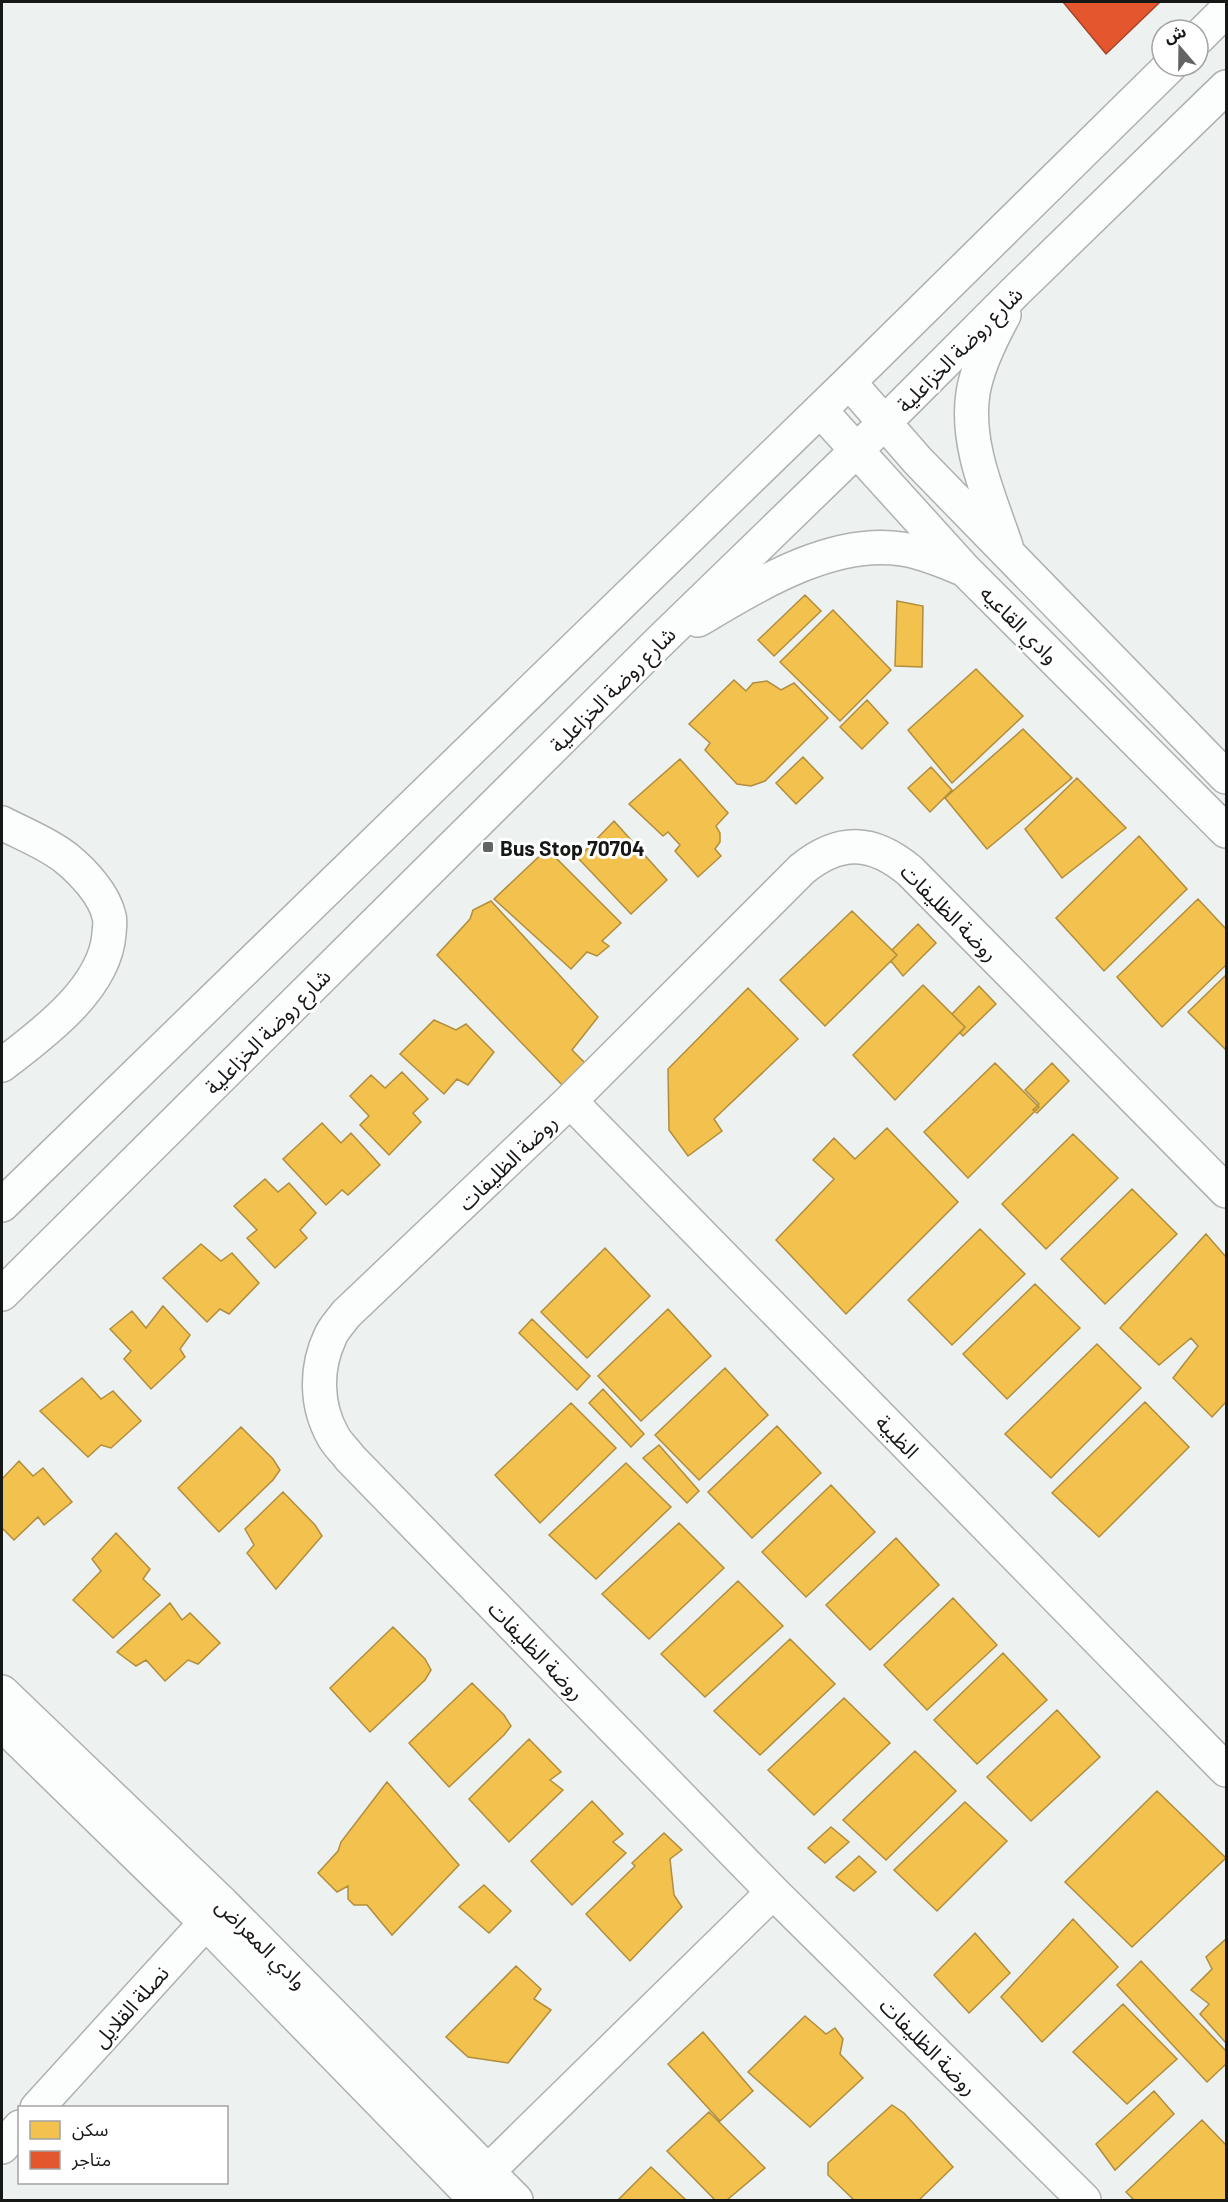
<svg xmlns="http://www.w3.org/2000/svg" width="1228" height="2202" font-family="Barlow,'Noto Sans Arabic',sans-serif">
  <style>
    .homes { fill: #f2c14e; stroke: #b08e3d; stroke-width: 1.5 }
    .shops { fill: #e4572e; stroke: #a64427; stroke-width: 1.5 }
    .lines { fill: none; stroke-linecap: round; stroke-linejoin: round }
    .minor-casing { stroke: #aeb1af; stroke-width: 36 }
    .minor { stroke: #fcfdfd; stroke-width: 33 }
    .poi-dot { fill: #616462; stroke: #fff; stroke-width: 2 }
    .labels { text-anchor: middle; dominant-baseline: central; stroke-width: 6; stroke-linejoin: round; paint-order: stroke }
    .street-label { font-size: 21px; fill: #161816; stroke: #fff }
    .poi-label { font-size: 21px; font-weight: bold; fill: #161816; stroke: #fff; text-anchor: start }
  </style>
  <rect width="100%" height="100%" fill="#edf1ef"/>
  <path class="homes" d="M805,595l16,16 -47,45 -16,-16z
    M897,601l26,5 -1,61 -27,-1z
    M833,610l58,60 -51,51 -60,-59z
    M976,669l47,47 -71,67 -44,-53z
    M734,680l12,11 7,-8 14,-2 14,9 13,-7 34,35 -63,63 -14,5 -14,-2 -32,-34 5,-7 -21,-19z
    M867,700l21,23 -26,26 -22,-22z
    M1023,729l49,49 -85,71 -42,-51z
    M803,757l20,21 -27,26 -20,-21z
    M680,759l48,54 -12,13 4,7v9l-5,7 6,7 -23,21 -23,-26 5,-6 -12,-13 -5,4 -34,-32z
    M931,767l21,23 -22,22 -22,-24z
    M1077,778l49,50 -64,50 -37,-49z
    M614,821l53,59 -36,34 -53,-56z
    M1139,836l48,53 -83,82 -48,-53z
    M547,849l74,74 -19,18 7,5 -12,10 -10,-4 -16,17 -77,-70z
    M1198,899l28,30v36l-64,62 -45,-50z
    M491,901l107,116 -26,33 18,18 -25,20 -128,-133 33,-36 3,-9z
    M852,911l45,44 -72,71 -45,-46z
    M918,924l18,19 -33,33 -12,-15 6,-6 -5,-5z
    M1226,975v75l-38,-38z
    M923,985l42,42 -70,73 -42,-45z
    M979,986l17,18 -33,32 -3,-3 5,-6 -13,-13z
    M748,988l50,51 -84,80 8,12 -34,25 -19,-26 -1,-61z
    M434,1020l22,10 10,-6 28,28 -26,33 -11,-6 -13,15 -44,-40z
    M995,1063l44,44 -71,71 -44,-46z
    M1052,1063l17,18 -32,32 -4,-3 6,-6 -14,-14z
    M402,1072l26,27 -15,14 8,9 -32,33 -29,-30 9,-9 -19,-20 21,-21 14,13z
    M322,1123l19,20 10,-10 29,32 -32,30 -6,-5 -16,15 -43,-46z
    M887,1128l71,74 -112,112 -70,-74 58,-61 -21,-19 21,-22 21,21z
    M1073,1134l45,44 -72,71 -44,-45z
    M265,1179l13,13 11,-9 27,30 -16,17 7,8 -32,30 -28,-30 10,-8 -23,-24z
    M1132,1189l45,45 -72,70 -44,-45z
    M980,1229l45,45 -73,71 -44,-45z
    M1206,1234l20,23v145l-14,15 -39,-39 25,-32 -7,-8 -32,27 -39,-37z
    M201,1244l20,17 11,-8 27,30 -30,31 -9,-5 -13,13 -44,-44z
    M605,1248l45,48 -63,62 -46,-46z
    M1035,1284l45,44 -73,71 -44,-45z
    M163,1306l27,29 -10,14 5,8 -34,32 -27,-30 7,-8 -21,-22 22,-18 14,17z
    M668,1309l43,47 -70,65 -43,-45z
    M532,1319l58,57 -13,14 -58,-57z
    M1097,1344l44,44 -90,90 -46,-44z
    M725,1368l43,47 -69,65 -44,-45z
    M82,1378l19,21 12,-8 28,30 -30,27 -10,-3 -13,12 -48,-46z
    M603,1389l41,45 -13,13 -42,-44z
    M1145,1402l44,45 -90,90 -47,-44z
    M571,1403l45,45 -76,75 -45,-48z
    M777,1426l44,47 -69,65 -44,-46z
    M241,1427l32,32 7,11 -7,10 -54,52 -41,-44z
    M659,1445l40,46 -12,12 -44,-45z
    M19,1461l14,15 10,-8 29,34 -28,23 -6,-8 -24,23 -12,-12v-49z
    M626,1463l45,44 -75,72 -47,-44z
    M831,1485l44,47 -69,65 -44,-45z
    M283,1492l32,33 7,11 -46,53 -29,-36 7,-8 -9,-16z
    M679,1523l45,45 -75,71 -47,-45z
    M116,1533l34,36 -7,10 17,16 -47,43 -40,-38 28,-29 -9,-12z
    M896,1538l43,47 -69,65 -44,-45z
    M738,1581l45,45 -78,71 -44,-43z
    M953,1598l44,47 -70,65 -43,-45z
    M170,1603l12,17 8,-7 30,30 -22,21 -10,-4 -23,21 -19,-21 -10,6 -19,-14z
    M393,1627l32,32 6,11 -6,10 -55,52 -40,-44z
    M790,1639l45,45 -75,71 -46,-44z
    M1003,1653l44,47 -70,64 -43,-44z
    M472,1683l32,32 7,11 -7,9 -55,52 -40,-44z
    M844,1698l46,45 -76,72 -46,-45z
    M1057,1710l43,47 -69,64 -44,-44z
    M529,1739l32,33 -11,8 13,10 -54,52 -40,-43z
    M915,1751l41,40 -70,69 -43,-40z
    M387,1782l72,83 -67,70 -25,-30h-13l-6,-6v-13l-11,6 -19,-19 20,-22 3,-9z
    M1157,1791l69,67 -94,89 -67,-65z
    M592,1801l31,33 -10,8 13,11 -54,52 -41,-44z
    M965,1802l42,39 -70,70 -43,-41z
    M831,1827l18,15 -24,21 -17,-15z
    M664,1833l18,17 -12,9 4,36 8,12 -52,54 -44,-47 49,-48 -3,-3z
    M859,1856l17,16 -22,19 -18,-14z
    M484,1885l27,26 -22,22 -30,-26z
    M1073,1919l45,48 -76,75 -41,-45z
    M975,1933l35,40 -41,40 -35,-38z
    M1226,1939v104l-26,-29 9,-10 -18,-14 21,-21 -6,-12z
    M1141,1961l85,90v13l-19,18 -90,-97z
    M516,1966l25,23 -7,10 17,11 -43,53 -40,-6 -22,-20z
    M1123,2004l54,55 -50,45 -54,-52z
    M805,2016l21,18 9,-6 8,11 -3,15 23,24 -53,49 -62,-55z
    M703,2032l50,59 -33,30 -52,-57z
    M1154,2091l20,23 -59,56 -19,-26z
    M892,2105l12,8 49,54 -34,33h-65l-26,-25v-12z
    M709,2112l56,56 -38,32h-12l-48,-49z
    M1202,2120l24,25v55h-92l-8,-8z
    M651,2167l35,33h-68z"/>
  <path class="shops" d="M1063,2h97l-54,52z"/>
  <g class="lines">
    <defs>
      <path id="minor" d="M1198,38l28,-28
        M1004,315c-12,22 -27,53 -31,78 -8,52 17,105 33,153
        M849,382l69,79 308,316
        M820,410l145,160 261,261
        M698,620c58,-34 133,-82 204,-71 21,3 41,12 61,20
        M2,823c21,11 45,20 64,35 17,14 38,36 43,58 2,6 0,13 0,18 -4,55 -68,101 -107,131
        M570,1101l656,669
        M2,1205l847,-823 321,-316
        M2,1294l655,-650 200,-194 160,-160 209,-203
        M2,1692l221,212 293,296
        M5,1727l201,196 270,277
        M37,2108l183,-201
        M2,2147l18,-20
        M472,2187l301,-295
        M1084,2200l-311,-308 -423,-434c-5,-7 -13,-14 -17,-22 -17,-30 -18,-67 -3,-99 3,-8 11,-16 16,-23l224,-213 232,-232c38,-31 71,-29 108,2l316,320"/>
    </defs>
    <use href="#minor" class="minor-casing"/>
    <use href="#minor" class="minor"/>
  </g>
  <rect class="poi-dot" x="482" y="841" width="12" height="12" rx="3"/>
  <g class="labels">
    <g class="street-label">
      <text transform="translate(959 349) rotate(-45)">شارع روضة الخزاعلية</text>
      <text transform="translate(1020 624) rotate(45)">وادي القاعيه</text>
      <text transform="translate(612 689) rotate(-45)">شارع روضة الخزاعلية</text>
      <text transform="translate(950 912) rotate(45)">روضة الظليفات</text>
      <text transform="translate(267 1031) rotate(-45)">شارع روضة الخزاعلية</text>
      <text transform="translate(507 1162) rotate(-44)">روضة الظليفات</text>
      <text transform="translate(898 1436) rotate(46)">الظبية</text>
      <text transform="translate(537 1650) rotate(46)">روضة الظليفات</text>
      <text transform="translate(262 1943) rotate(45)">وادي المعراض</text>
      <text transform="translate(130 2006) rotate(-48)">نصلة القلايل</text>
      <text transform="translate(929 2046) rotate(45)">روضة الظليفات</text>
    </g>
    <g class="poi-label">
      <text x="500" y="847">Bus Stop 70704</text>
    </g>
  </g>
  <rect width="1228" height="2202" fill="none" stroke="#161816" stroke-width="6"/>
  <rect x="18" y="2106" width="210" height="78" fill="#ffffff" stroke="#a2a3a2" stroke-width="1.5"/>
  <rect x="30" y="2121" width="30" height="18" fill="#f2c14e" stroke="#a2a3a2" stroke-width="1.5"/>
  <text x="72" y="2136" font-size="18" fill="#161816">سكن</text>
  <rect x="30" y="2151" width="30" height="18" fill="#e4572e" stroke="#a2a3a2" stroke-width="1.5"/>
  <text x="72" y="2166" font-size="18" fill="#161816">متاجر</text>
  <g transform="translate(1180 48) rotate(340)"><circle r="28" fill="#ffffff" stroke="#a2a3a2" stroke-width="1.5"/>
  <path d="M0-4.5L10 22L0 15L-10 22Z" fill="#616462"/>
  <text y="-9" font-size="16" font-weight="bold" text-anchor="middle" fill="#161816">ش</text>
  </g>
</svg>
